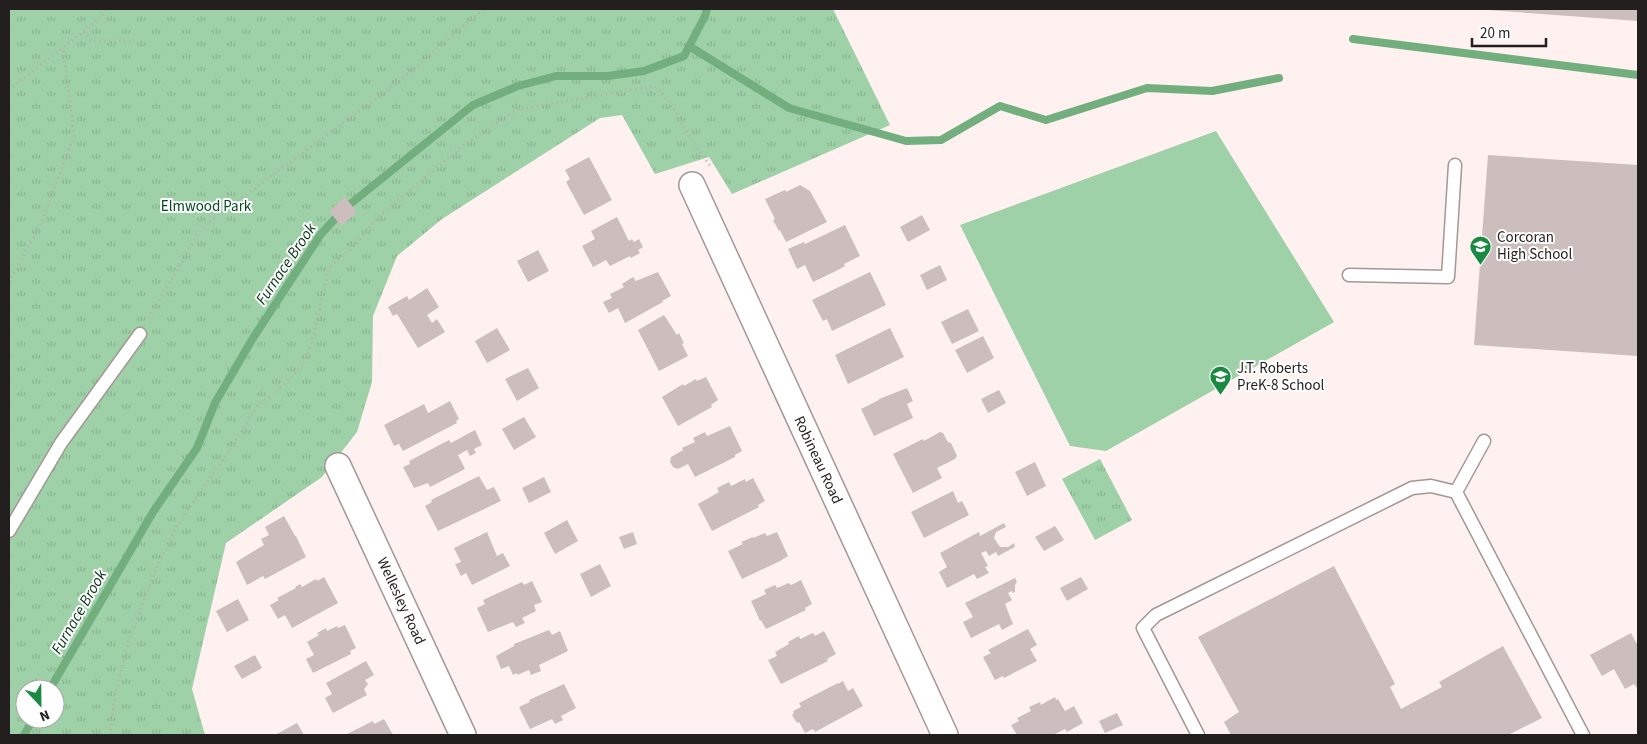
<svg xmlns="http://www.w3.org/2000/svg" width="1647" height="744" font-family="'Source Sans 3',sans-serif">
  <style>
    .grass { fill: url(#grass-tufts); fill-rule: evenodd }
    .pitch { fill: #9ed1a7 }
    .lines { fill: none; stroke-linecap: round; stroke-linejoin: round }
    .stream { stroke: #73ae7f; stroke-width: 8 }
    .building { fill: #cbbebd }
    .lane-casing { stroke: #a39896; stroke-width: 15 }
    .street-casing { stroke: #a39896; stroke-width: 28 }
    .path { stroke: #b6acab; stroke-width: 3; stroke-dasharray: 1 4; stroke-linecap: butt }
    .lane { stroke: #fff; stroke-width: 12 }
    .street { stroke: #fff; stroke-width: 25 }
    .labels { text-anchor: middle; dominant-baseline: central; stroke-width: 4; stroke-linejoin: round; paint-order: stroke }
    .park-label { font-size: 15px; fill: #024b1f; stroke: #fff }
    .poi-label { font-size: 15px; fill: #231f1e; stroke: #fff; text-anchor: start }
    .street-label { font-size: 15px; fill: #231f1e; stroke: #fff }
    .water-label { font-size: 16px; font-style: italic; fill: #083617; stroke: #fff }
  </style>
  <defs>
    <pattern id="grass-tufts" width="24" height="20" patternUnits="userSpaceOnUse" patternTransform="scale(1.25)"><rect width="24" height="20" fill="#9ed1a7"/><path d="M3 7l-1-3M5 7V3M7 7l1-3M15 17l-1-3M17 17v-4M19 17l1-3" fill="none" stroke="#88b38f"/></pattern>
  </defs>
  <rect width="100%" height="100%" fill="#fef1f0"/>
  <path class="grass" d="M9,9h824l57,116 -158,69 -23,-37 -54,17 -33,-59 -22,3 -158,101 -45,37 -24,60 -1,66 -15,50 -35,45 -96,66 -34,146 13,46h-196zM25,689h30v30h-30z
    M1100,459l32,61 -37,20 -33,-61z"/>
  <path class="pitch" d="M1216,131l118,191 -228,129 -36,-5 -110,-221z"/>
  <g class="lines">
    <path class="stream" d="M1353,39l285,36
      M689,46l100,62 117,33 35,-1 59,-34 46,14 101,-32 65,3 67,-13
      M50,689l103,-177 44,-64 18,-45 38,-65 68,-104 23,-25 129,-104 45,-19 38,-10h52l36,-5 40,-15 21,-40 2,-7
      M24,735l9,-16"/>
  </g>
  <path class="building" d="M1488,9h150v12l-150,-11z
    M1488,155l150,10v191l-164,-11z
    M589,157l23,43 -28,15 -18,-33 4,-3 -5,-9z
    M800,185l10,6 17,31 -41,20 -6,-12 -1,1 -6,-11 2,-1 -10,-20 20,-9 1,2z
    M345,197l12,15 -16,14 -12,-15z
    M922,215l8,15 -22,12 -8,-15z
    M617,217l12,24 3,-2 2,3 5,-3 4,8 -5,3 2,3 -9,5 -1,-2 -20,10 -4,-6 -13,7 -11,-21 13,-7 -4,-8z
    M845,225l15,31 -16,8 1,2 -11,6 -21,10 -8,-17 -8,4 -9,-20 16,-7 1,2z
    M538,250l11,21 -21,11 -11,-21z
    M940,265l7,15 -20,10 -7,-15z
    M658,272l13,24 -9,5 1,1 -38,21 -7,-15 -9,5 -6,-11 9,-4 -2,-4 14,-7 -2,-3 11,-7 3,4z
    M870,272l16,33 -54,26 -5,-12 -4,2 -11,-21z
    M427,288l12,19 -12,8 5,8 5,-4 8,13 -27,16 -21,-34 -4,2 -5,-9 19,-11 2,4z
    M968,309l11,22 -27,13 -11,-22z
    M664,315l13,20 2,-2 5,10 -2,1 6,12 -29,15 -21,-41z
    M497,328l13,22 -23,13 -12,-22z
    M890,328l14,29 -56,27 -13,-29z
    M983,336l11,22 -27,15 -12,-23z
    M528,368l11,20 -22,13 -12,-22z
    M706,377l12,23 -7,5 1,2 -34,19 -16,-29 21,-13 1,2 12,-7 1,2z
    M907,388l6,13 -6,3 6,14 -39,18 -13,-27 18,-9v-1z
    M999,390l7,13 -18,10 -7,-14z
    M450,401l9,18 -3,2 1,2 -54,28 -4,-7 -5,2 -10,-21 40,-21 4,9z
    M524,417l12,20 -22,13 -12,-21z
    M730,426l12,25 -7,4v2l-40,20 -7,-13 -10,5 -5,-2 -3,-5 1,-5 12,-7 -1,-2 13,-6 -2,-4 12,-6 2,4z
    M475,430l7,15 -8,4 2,4 -6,3 -3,-6 -9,5 7,14 -35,18 -2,-4 -14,5 -11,-21 7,-3 -1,-3 40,-21 2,3z
    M940,432l3,1 5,9 3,1 6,13 -2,3 -18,9 5,10 -29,15 -20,-39 30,-15 1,2z
    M1035,462l11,24 -19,10 -12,-24z
    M479,476l8,14 7,-3 7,14 -63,30 -13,-25 7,-4 -1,-2z
    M544,477l7,15 -22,11 -7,-15z
    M753,478l12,23 -7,4 1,2 -47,24 -14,-27 21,-12 -2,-4 12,-6 2,4 14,-7 1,3z
    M953,491l5,12 4,-2 7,14 -45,23 -13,-26z
    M284,516l11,20h1l10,21 -41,22 -2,-3 -16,9 -11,-23 28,-17 -3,-6 8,-4 -4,-8z
    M567,520l11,21 -23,13 -11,-21z
    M1004,523l2,4 -10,5 -2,6 6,9h8l6,-4 1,4 -17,9 -2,-4 -7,4 -3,-5 -5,2 7,13 -3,1 4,6 -12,6 -3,-5 -27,14 -8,-16 8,-5 -7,-14 39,-21 1,4z
    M1055,526l9,14 -20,11 -9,-14z
    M487,532l10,24 6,-3 7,13 -38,19 -6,-12 -5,3 -6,-12 6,-2 -7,-14z
    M633,532l4,12 -13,5 -5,-12z
    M777,532l11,24 -8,5 -38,18 -14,-28 15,-7 -2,-2 12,-5v1l12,-5 2,3z
    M600,564l11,22 -20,11 -11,-23z
    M1334,566l61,118 -5,3 11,22 41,-22 -3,-5 64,-36 39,72 -34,17h-277l-7,-13 15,-10 -41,-75z
    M324,577l14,26 -46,25 -7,-13 -7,4 -8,-14 9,-5 -2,-2 19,-10 -1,-1 5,-3 2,3 14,-8 1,2z
    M1081,577l7,12 -21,12 -7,-13z
    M1015,578l2,4 -2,3v7l-2,1 -1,-2 -4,2 4,7 -7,4 8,20 -11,6 -3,-6 -28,14 -8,-16 10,-5 -8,-14z
    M801,580l11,24 -7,4 1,2 -40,19 -5,-9 -1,1 -9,-20 15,-7 -2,-4 11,-5 2,3 12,-5 2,2z
    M532,581l10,21 -8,3 2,6 -14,7 3,5 -9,4 -3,-5 -25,10 -11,-24 8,-4 -2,-4 39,-18 2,3z
    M238,599l11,21 -22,12 -11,-21z
    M345,625l11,23 -6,3 1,3 -38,19 -7,-14 8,-4 -7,-13 12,-7 -2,-2 9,-5 1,3 10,-5 1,2z
    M1028,629l9,16 -7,4 7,12 -33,17 -1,-2 -8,4 -12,-23 8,-4 -3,-3z
    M549,630l3,5 8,-4 8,20 -29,14 2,6 -10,4 -2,-5 -12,5v-2l-4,2 -4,-9 -8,3 -5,-13 18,-10v-2z
    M824,631l12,23 -9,5 1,2 -47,23 -13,-24 9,-4 -2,-4 14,-8 -1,-2 11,-6 1,3 13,-6 2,3z
    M1631,633l7,13v41l-1,1 -3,-4 -9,5 -11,-20 -12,7 -12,-21z
    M255,655l7,13 -20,11 -8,-13z
    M366,661l8,14 -9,5 3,4 -4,5 3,6 -34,18 -8,-15 7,-4 -6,-11z
    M843,681l5,10 5,-3 10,18 -48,26 -2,-3 -8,4 -6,-11 -2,1 -5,-8 2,-2 -1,-2 8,-4 -2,-4 39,-20v1z
    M564,684l12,24 -15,8 2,4 -8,4 -3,-5 -22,10 -11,-22 11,-5 -1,-2z
    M1055,697l1,3 2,-1 7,12 9,-5 9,17 -16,9 -2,-3 -12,6h-36l-6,-10 8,-4 -2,-3 14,-7 -2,-4 11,-5 1,3z
    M1117,713l6,12 -18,8 -6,-12z
    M384,719l9,16h-48l28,-14 1,3z
    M297,723l7,12h-29z"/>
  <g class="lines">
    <defs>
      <path id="lane" d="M1349,275l99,2 7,-112
        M1456,492l127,243
        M1456,492l28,-51
        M9,531l52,-88 79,-109
        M1198,735l-55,-107 13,-13 256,-127 19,-2 25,6"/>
      <path id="street" d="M692,185l253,550
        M338,466l125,269"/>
    </defs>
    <use href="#lane" class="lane-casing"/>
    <use href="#street" class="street-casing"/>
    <path class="path" d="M84,32l6,9h43
      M9,90l75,-59 25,-22
      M9,282l33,-61 32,-85 -11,-89
      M149,318l53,-91 194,-143 87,-75
      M110,735l5,-40 13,-52 25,-67 23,-49 55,-79 27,-43 16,-11 31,-31 9,-30 15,-65 27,-24 24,-29 85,-71 51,-34 138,-24 16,16 18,32 23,33"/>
    <use href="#lane" class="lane"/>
    <use href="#street" class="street"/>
  </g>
  <defs>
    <symbol id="school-pin" viewBox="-11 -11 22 30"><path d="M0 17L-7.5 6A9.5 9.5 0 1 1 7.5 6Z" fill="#1a8a42" stroke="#fff"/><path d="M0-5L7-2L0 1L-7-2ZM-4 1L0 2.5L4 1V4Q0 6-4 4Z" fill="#fff"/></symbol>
  </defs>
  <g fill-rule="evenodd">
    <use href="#school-pin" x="1468" y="234" width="25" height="34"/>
    <use href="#school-pin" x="1208" y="364" width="25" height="34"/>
  </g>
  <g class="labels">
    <g class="park-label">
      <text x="206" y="206">Elmwood Park</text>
    </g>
    <g class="poi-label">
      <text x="1497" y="237">Corcoran<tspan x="1497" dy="17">High School</tspan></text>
      <text x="1237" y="368">J.T. Roberts<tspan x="1237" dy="17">PreK-8 School</tspan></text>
    </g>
    <g class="street-label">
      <text transform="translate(818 460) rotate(65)">Robineau Road</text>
      <text transform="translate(401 601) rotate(65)">Wellesley Road</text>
    </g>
    <g class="water-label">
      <text transform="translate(286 264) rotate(-56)">Furnace Brook</text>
      <text transform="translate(79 612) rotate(-60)">Furnace Brook</text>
    </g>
  </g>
  <rect width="1647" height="744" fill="none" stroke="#231f1e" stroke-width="20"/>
  <g transform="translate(40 704) rotate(158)"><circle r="24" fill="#ffffff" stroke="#a7a5a5"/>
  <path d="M0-4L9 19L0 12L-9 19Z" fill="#1a8a42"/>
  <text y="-8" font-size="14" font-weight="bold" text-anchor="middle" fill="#231f1e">N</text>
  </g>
  <path d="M1472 38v8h74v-8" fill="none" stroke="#231f1e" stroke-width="2.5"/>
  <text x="1480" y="38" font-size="15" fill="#231f1e" stroke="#ffffff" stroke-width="4" paint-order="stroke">20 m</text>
</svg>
